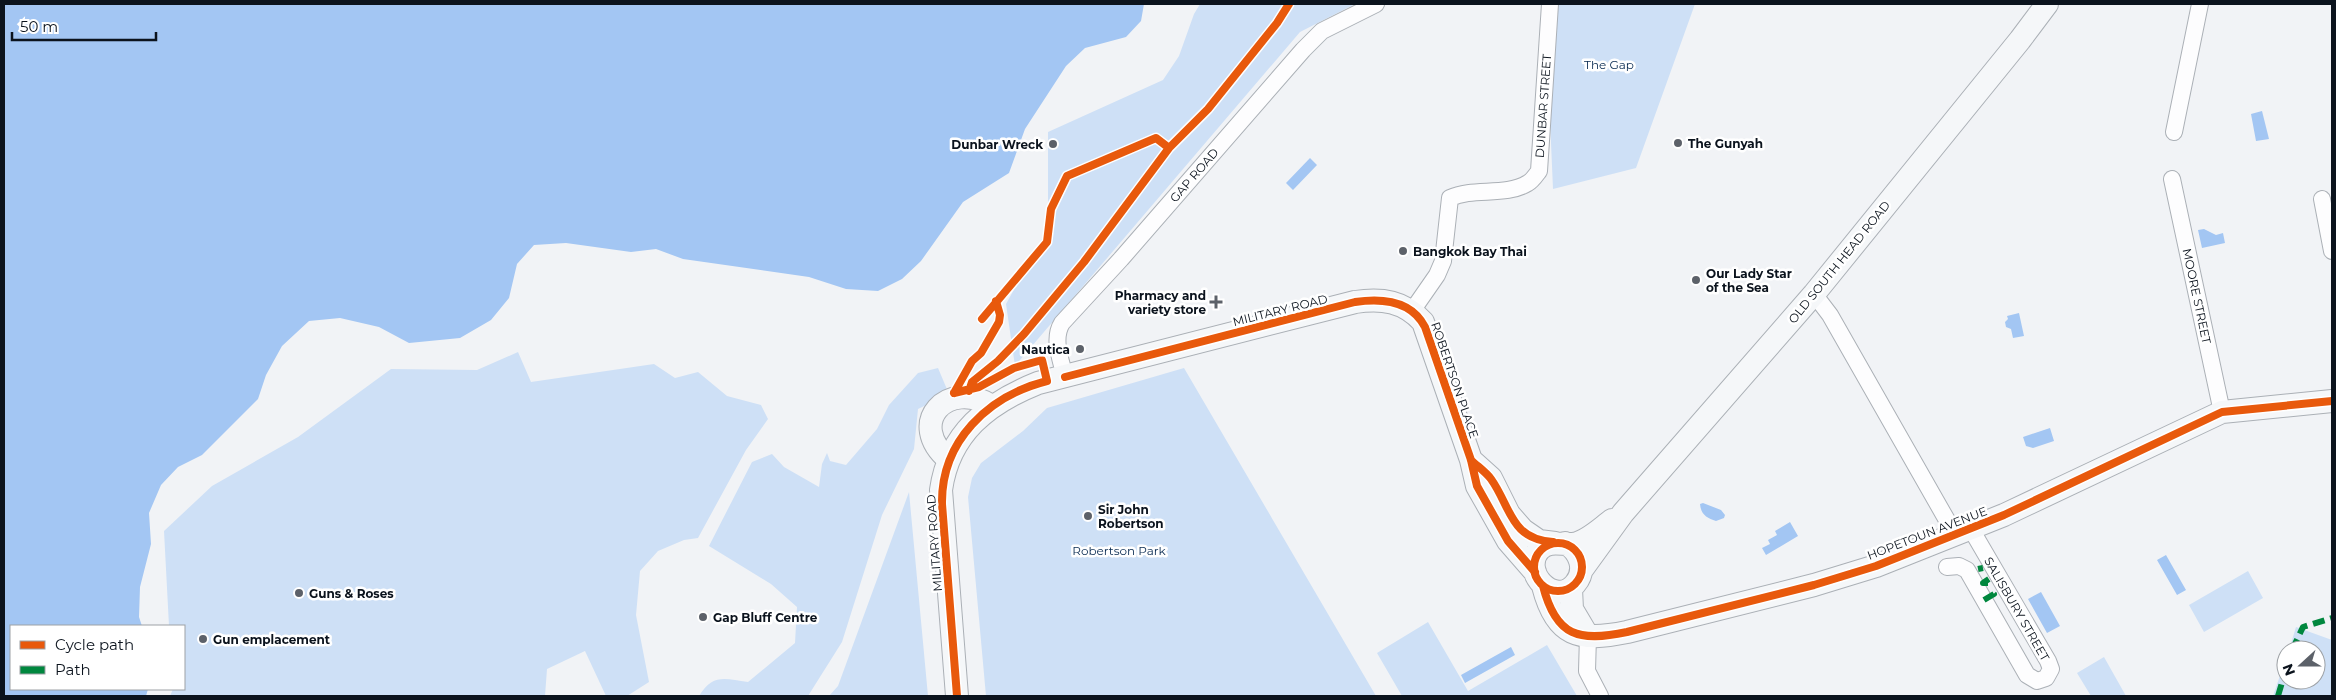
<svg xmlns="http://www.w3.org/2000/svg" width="2336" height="700" font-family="Montserrat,sans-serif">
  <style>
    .green { fill: #cee0f6 }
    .water { fill: #a3c6f3 }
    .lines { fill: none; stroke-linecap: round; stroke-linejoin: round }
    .street-casing { stroke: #abb0b6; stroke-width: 18 }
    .secondary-casing { stroke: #abb0b6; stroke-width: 24 }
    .street { stroke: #fdfdfe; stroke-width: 16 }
    .secondary { stroke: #f5f7f9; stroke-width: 22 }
    .quiet { stroke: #00873e; stroke-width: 6; stroke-dasharray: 12 6; stroke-linecap: butt }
    .cycleway-casing { stroke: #fff; stroke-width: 11 }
    .cycleway { stroke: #e8590c; stroke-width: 8 }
    .poi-dot { fill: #5c6169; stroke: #fff; stroke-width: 2 }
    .labels { text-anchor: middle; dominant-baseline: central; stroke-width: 5; stroke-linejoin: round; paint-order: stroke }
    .park-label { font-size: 12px; fill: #072950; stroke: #fff }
    .street-label { font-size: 12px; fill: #0b131d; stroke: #fff }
    .poi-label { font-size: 12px; font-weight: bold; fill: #0b131d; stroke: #fff; text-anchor: start }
  </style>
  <rect width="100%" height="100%" fill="#f1f3f6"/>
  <path class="green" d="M1200,4h155l-55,28 -285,334 -9,-62 42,-76v-96l115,-52 16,-24 15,-42z
    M1545,4h150l-59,164 -83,21z
    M518,352l13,30 123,-18 21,14 23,-6 29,24 34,9 7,14 -22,31 -48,88 -14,2 -26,11 -18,20 -4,44 13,67 -22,14h-21l-21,-45 -38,18 -2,27h-375l3,-7h11v-63h-15l-5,-95 48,-45 86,-49 93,-68 86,1z
    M938,368l11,26 -31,15 -4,40 -32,66 -40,127 -34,54h-109c14,-23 26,-17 49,-14l47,-39 2,-36 -26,-23 -62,-38 43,-84 20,-8 12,13 35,20 3,-23 5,-11 3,8 16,4 31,-36 12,-24 29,-32z
    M1184,368l192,328h-390l-18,-199 4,-19 9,-15 42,-32 24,-23z
    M909,492l19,204h-99l9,-10z
    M2248,571l15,27 -59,34 -15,-27z
    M1428,622l40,69 79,-46 30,51h-175l-25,-43z
    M2296,627l36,13v56h-59l13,-38v22h30v-30h-27z
    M2104,657l22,39h-35l-14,-23z"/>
  <path class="water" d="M4,4h1140l-3,17 -15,16 -41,11 -19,18 -41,63 -16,44 -46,29 -42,59 -19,18 -24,12 -32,-2 -37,-12 -126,-18 -27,-10 -25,3 -65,-9 -32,2 -17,19 -8,34 -18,22 -31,18 -51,5 -30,-16 -39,-9 -31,3 -27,25 -16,29 -8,24 -56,56 -24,12 -17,18 -12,28 2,31 -11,43 -1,30 3,9h-131v63h137l-2,7h-142z
    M2262,111l7,28 -13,2 -5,-27z
    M1310,158l7,7 -24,25 -7,-7z
    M2204,229l12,6 7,-2 2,10 -23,5 -4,-18z
    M2019,313l5,23 -11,2 -2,-9 -5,-2 -1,-5 3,-3 -1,-3z
    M2050,428l4,13 -21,7 -7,-2 -3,-9z
    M1703,503l18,7 4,5 -1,3 -8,3c-9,-3 -15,-6 -16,-17z
    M1790,522l8,14 -32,19 -4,-7 8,-4 -2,-4 9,-5 -2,-4z
    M2166,555l20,35 -9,5 -20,-35z
    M2041,592l19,34 -13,7 -19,-34z
    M1511,647l4,8 -50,28 -4,-8z"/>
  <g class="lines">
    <defs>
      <path id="street" d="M2174,132l26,-128
        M2172,179l50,233
        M2322,199l10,52
        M1814,294l16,21 118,207 5,14
        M1412,311l25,-36 6,-14 7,-63c24,-11 55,-1 78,-15 4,-2 8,-8 11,-12l11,-167
        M1065,377c-4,-17 -13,-38 -3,-54l59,-64 182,-209 19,-19 54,-27
        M1947,567l12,-1 8,4 60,105 10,6 9,-3 5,-9 -3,-8 -77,-132
        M1588,636l-1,35 13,25"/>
      <path id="secondary" d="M949,460c-44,-37 -1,-82 43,-54
        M1471,460l20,18 18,36 14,16 16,11 16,2
        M1565,543c15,8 22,27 10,41 -20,24 -56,-13 -35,-35 10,-9 21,-4 33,-5 14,-2 28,-16 39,-24
        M1581,571l42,-58 191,-219 206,-254 27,-36
        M1543,586c13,51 36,56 84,46l187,-47 62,-19 128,-51 218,-103 110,-11
        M1571,589l1,20 16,27
        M957,696l-16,-206c8,-57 47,-87 97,-107l317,-81c27,-4 49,-1 68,20l48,138 6,26 31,55 27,31"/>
    </defs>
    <use href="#street" class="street-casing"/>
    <use href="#secondary" class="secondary-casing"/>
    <use href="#street" class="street"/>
    <use href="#secondary" class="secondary"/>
    <path class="quiet" d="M1978,569l5,-1
      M1988,583h-5l6,-4
      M1984,600l10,-6 -1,-1
      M2292,650l11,-23 29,-9
      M2278,696l8,-27"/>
    <defs>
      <path id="cycleway" d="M982,319l65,-77 4,-33 16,-33 89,-38 13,10
        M1065,377l290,-75c27,-4 56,-2 70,25l46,133 6,26 31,55 27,31
        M969,391l3,-9 26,-21 26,-27 60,-72 85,-114 39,-39 69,-86 12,-19
        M954,393l25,-6 35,-19 28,-8 5,21c-59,15 -106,60 -105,123l15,192
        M954,393l18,-32 9,-8 18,-31 1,-7 -4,-14
        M1471,460c6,6 15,12 20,19 20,28 19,60 62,63
        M1534 567a24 24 0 1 1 48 0a24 24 0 1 1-48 0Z
        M1543,586c13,51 36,56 84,46l187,-47 62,-19 128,-51 218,-103 110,-11"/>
    </defs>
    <use href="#cycleway" class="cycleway-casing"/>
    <use href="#cycleway" class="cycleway"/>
  </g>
  <g class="poi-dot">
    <circle cx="1678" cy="143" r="5"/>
    <circle cx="1053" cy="144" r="5"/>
    <circle cx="1403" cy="251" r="5"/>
    <circle cx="1696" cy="280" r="5"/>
    <path d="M1213.5 294.5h5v5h5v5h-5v5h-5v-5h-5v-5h5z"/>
    <circle cx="1080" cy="349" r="5"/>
    <circle cx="1088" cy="516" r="5"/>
    <circle cx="299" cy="593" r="5"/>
    <circle cx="703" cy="617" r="5"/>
    <circle cx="203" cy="639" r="5"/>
  </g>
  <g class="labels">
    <g class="park-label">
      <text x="1609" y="64">The Gap</text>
      <text x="1119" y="550">Robertson Park</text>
    </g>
    <g class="street-label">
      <text transform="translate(1543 106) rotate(-86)">DUNBAR STREET</text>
      <text transform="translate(1194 175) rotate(-49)">GAP ROAD</text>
      <text transform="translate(1839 262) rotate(-51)">OLD SOUTH HEAD ROAD</text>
      <text transform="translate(2197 296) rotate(78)">MOORE STREET</text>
      <text transform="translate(1280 310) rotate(-14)">MILITARY ROAD</text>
      <text transform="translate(1455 380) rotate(71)">ROBERTSON PLACE</text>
      <text transform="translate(1927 533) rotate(-21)">HOPETOUN AVENUE</text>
      <text transform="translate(934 543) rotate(-94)">MILITARY ROAD</text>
      <text transform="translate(2017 609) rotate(60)">SALISBURY STREET</text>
    </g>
    <g class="poi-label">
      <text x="1688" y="143">The Gunyah</text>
      <text x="1043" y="144" text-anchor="end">Dunbar Wreck</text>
      <text x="1413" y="251">Bangkok Bay Thai</text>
      <text x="1706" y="273">Our Lady Star<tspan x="1706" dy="14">of the Sea</tspan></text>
      <text x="1206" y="295" text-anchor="end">Pharmacy and<tspan x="1206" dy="14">variety store</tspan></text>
      <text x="1070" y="349" text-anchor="end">Nautica</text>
      <text x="1098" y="509">Sir John<tspan x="1098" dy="14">Robertson</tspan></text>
      <text x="309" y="593">Guns &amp; Roses</text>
      <text x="713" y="617">Gap Bluff Centre</text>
      <text x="213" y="639">Gun emplacement</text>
    </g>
  </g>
  <rect width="2336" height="700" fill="none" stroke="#0b131d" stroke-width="10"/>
  <rect x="10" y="625" width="175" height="65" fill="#ffffff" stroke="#9da1a5"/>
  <rect x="20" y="641" width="25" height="8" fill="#e8590c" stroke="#9da1a5"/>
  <text x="55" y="650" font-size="15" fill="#0b131d">Cycle path</text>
  <rect x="20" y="666" width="25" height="8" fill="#00873e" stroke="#9da1a5"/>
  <text x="55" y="675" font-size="15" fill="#0b131d">Path</text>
  <g transform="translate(2301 665) rotate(249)"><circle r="24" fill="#ffffff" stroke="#9da1a5"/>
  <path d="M0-4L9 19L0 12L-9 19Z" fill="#5c6169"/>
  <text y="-8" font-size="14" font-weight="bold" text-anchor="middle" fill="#0b131d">N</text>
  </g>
  <path d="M12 32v8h144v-8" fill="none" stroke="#0b131d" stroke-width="2.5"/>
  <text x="20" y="32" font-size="15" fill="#0b131d" stroke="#ffffff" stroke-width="4" paint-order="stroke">50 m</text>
</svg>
